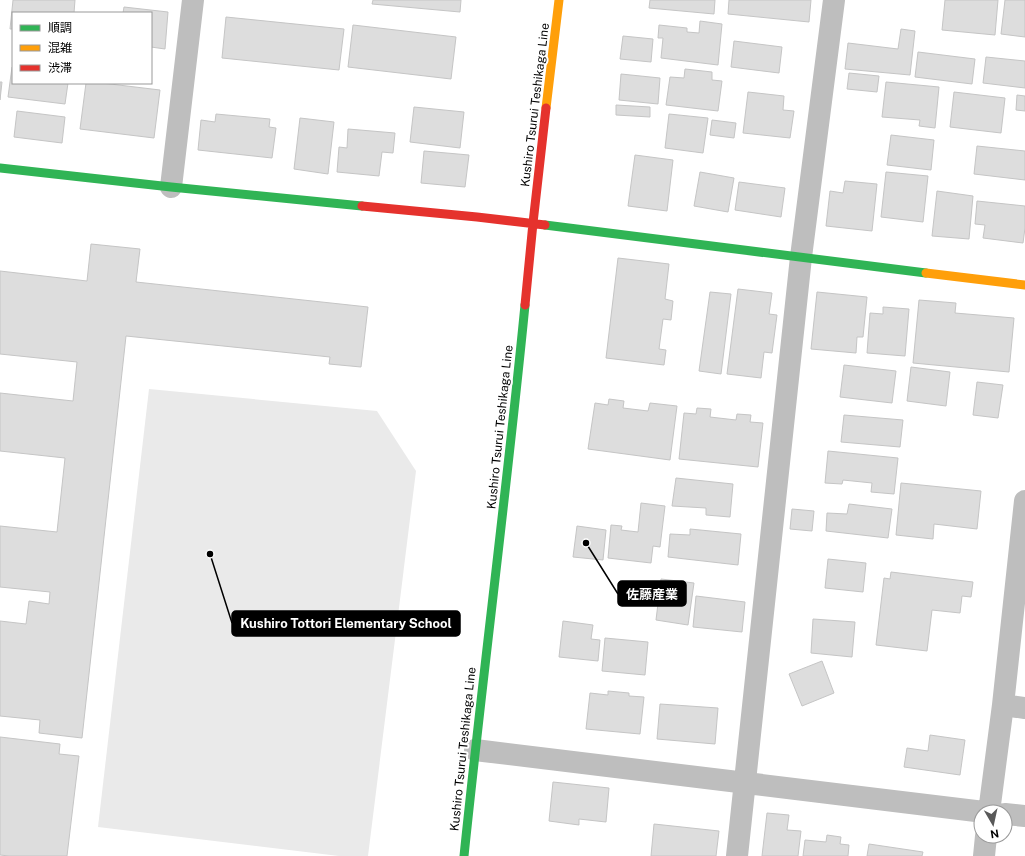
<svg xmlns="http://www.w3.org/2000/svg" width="1025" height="856" font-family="'Public Sans','Noto Sans JP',sans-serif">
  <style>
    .green { fill: #eaeaea }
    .building { fill: #ddd; stroke: #c5c5c5 }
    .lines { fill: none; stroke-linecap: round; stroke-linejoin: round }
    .street { stroke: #bebebe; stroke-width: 22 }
    .fast { stroke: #30b455; stroke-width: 9 }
    .slow { stroke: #ff9f0a; stroke-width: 9 }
    .jam { stroke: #e5322d; stroke-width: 9 }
    .labels { text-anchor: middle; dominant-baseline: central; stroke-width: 4; stroke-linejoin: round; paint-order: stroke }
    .street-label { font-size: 12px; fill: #000; stroke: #fff }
    .leader { fill: none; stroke: #000; stroke-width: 1.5 }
    .callout-dot { fill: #000; stroke: #fff; stroke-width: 1.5 }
    .callout { fill: #000; stroke: #000; stroke-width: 1.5 }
    .callout-label { font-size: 13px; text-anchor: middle; font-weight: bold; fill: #fff }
  </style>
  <rect width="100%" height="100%" fill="#fff"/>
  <path class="green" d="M149,389l228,22 39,60 -48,385h-29l-241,-29z"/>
  <path class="building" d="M13,0h62l-1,13h-61v16h-3z
    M373,0h88l-1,12 -88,-8z
    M650,0h65l-1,14 -65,-6z
    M729,0h82l-2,22 -81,-8z
    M945,0h53l-3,35 -53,-5z
    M1005,0h20v37l-24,-3z
    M124,7l44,5 -3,37 -14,-2v-34h-28z
    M226,17l118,12 -5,41 -117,-12z
    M700,21l22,3 -4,41 -57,-7 2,-20h-5l1,-13 28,3v4l12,1z
    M353,25l103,12 -5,42 -103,-12z
    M901,29l14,2 -5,44 -65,-6 3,-26 50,6z
    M623,36l30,3 -2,23 -31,-3z
    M734,41l48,6 -3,26 -48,-6z
    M918,52l57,7 -3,25 -57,-7z
    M986,57l39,4v27l-42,-5z
    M12,67l1,1v15h55l-3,21 -57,-7z
    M685,69l27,3v8l10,1 -4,30 -52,-6 4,-28 14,1z
    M849,73l30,3 -2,16 -30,-3z
    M621,74l39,4 -2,26 -39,-4z
    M0,82h2l-2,18z
    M886,82l53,5 -4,41 -16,-2 1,-6 -38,-3z
    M86,83h16l58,7 -6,48 -74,-9z
    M748,92l36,4 -1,14 11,1 -4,27 -47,-5z
    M954,92l51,6 -4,35 -51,-6z
    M1017,95l8,1v15l-9,-1z
    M616,105l34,2v10l-34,-2z
    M414,107l50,5 -4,36 -50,-6z
    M17,111l48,6 -3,26 -48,-6z
    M216,114l54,5 -1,8 7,1 -4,30 -74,-8 3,-30 14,2z
    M669,114l39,4 -5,35 -38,-5z
    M300,118l34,4 -6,52 -34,-5z
    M712,120l24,3 -2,15 -24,-3z
    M348,129l47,4 -2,20 -11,-1 -3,24 -42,-4 2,-25 8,1z
    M891,135l43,5 -3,30 -44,-5z
    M977,146l48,5v29l-51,-6z
    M424,151l45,4 -4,32 -44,-4z
    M635,155l38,5 -6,51 -39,-5z
    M700,172l34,6 -6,34 -34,-6z
    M886,172l42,4 -5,46 -42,-5z
    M845,181l32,3 -5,47 -46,-5 4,-35 13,2z
    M739,182l46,6 -4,29 -46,-7z
    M937,191l36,5 -4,43 -37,-3z
    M977,201l48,5v22l-2,15 -40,-5 2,-13 -10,-1z
    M91,244l49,5 -4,33 232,25 -7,60 -32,-3 1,-7 -204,-21 -44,402 -43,-5 1,-13 -40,-4v-95l26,3 3,-23 20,3 1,-12 -50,-5v-61l57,6 8,-74 -65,-7v-58l73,8 4,-39 -77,-8v-83l87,10z
    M618,258l51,6 -4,35 8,2 -2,19 -8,-1 -4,30 7,1 -2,15 -58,-7z
    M738,289l34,4 -3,21 8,1 -5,38 -8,-1 -3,26 -34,-4z
    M710,292l21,2 -10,80 -22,-3z
    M817,292l50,5 -4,40h-6l-1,16 -45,-4z
    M919,300l37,3 -1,10 59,5 -5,54 -96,-9z
    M883,307l26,2 -4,47 -38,-3 3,-40 13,1z
    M844,365l52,6 -4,32 -52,-6z
    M911,367l39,5 -4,34 -39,-5z
    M977,382l26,3 -5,33 -25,-3z
    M609,399l15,2 -1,7 25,3 2,-8 27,3 -7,54 -82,-11 7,-46 13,2z
    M697,408l14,1 -1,8 26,3 1,-6 14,1 -1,7 13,1 -5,44 -79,-8 5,-46 12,1z
    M844,415l59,5 -3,27 -59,-5z
    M828,451l70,7 -4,36 -23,-2 1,-9 -29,-3 -1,4 -17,-1z
    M676,478l57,6 -3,33 -24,-2v-7l-34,-2z
    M901,483l80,8 -4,38 -43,-5 -1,15 -37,-4z
    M641,503l24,3 -5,41 -7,-1 -2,17 -43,-5 3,-33 11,1 -1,4 17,2z
    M849,504l43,5 -4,29 -62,-7 1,-18 20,1z
    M792,509l22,2 -2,20 -22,-2z
    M577,526l29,4 -3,30 -30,-3z
    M690,529l51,5 -3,31 -70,-8 2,-23 20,1z
    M828,559l38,4 -3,29 -38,-4z
    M891,572l82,10 -2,15 -9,-1 -2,17 -28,-3 -5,41 -51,-6 8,-67 6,1z
    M661,579l33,4 -6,42 -32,-5z
    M696,596l49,6 -3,30 -49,-5z
    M813,619l42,3 -3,35 -41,-4z
    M563,621l30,4 -2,14 9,1 -2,21 -39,-4z
    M605,638l43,4 -3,33 -43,-4z
    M822,661l12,32 -32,13 -13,-32z
    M608,691l21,2v3l15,1 -4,37 -54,-5 4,-36 18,2z
    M660,704l58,4 -3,36 -58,-5z
    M930,735l35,5 -5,35 -56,-8 3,-19 21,3z
    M0,737l60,7 -1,10 20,2 -12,100h-58l-9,-1z
    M553,782l56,6 -3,34 -27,-3v6l-30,-4z
    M767,813l22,2 -2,15 14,1 -3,25h-36z
    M654,824l65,7 -3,25h-65z
    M827,835l14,2 -1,7 9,1 -1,11h-45l2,-16 21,2z
    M869,844l54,8 -1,4h-55z"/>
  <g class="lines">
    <path class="street" d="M171,187l22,-187
      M1003,705l22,3
      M475,750l509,62
      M989,812l14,-107 22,-204
      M1005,814l20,2
      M737,856l64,-599 33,-257
      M984,856l2,-20"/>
    <path class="fast" d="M0,168l171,19 191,19
      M545,225l381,48
      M464,856c19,-184 43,-367 61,-551"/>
    <path class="slow" d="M546,108l13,-108
      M926,273l99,12"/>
    <path class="jam" d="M362,206l115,11 68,8
      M525,305l8,-82 13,-115"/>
  </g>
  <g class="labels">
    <g class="street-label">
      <text transform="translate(535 105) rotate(-83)">Kushiro Tsurui Teshikaga Line</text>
      <text transform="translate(500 427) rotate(-84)">Kushiro Tsurui Teshikaga Line</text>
      <text transform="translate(463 749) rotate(-84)">Kushiro Tsurui Teshikaga Line</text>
    </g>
  </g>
  <path class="leader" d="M586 543L618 594M210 554L232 623"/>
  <g class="callout-dot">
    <circle cx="586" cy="543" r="4"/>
    <circle cx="210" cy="554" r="4"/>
  </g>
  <g class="callout">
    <rect x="618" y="581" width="68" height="25" rx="4"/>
    <rect x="232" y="611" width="228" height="25" rx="4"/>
  </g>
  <g class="callout-label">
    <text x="652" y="599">佐藤産業</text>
    <text x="346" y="628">Kushiro Tottori Elementary School</text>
  </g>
  <rect x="12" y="12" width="140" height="72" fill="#ffffff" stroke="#999999"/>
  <rect x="20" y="25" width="20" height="6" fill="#30b455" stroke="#999999"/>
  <text x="48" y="32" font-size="12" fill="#000000">順調</text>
  <rect x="20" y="45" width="20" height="6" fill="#ff9f0a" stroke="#999999"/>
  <text x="48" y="52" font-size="12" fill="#000000">混雑</text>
  <rect x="20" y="65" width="20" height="6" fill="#e5322d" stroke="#999999"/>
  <text x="48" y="72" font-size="12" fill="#000000">渋滞</text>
  <g transform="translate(993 824) rotate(171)"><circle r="19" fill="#ffffff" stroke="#999999"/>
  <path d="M0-3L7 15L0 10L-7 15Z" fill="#595959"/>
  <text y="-6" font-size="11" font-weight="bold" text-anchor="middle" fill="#000000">N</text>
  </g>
</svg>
